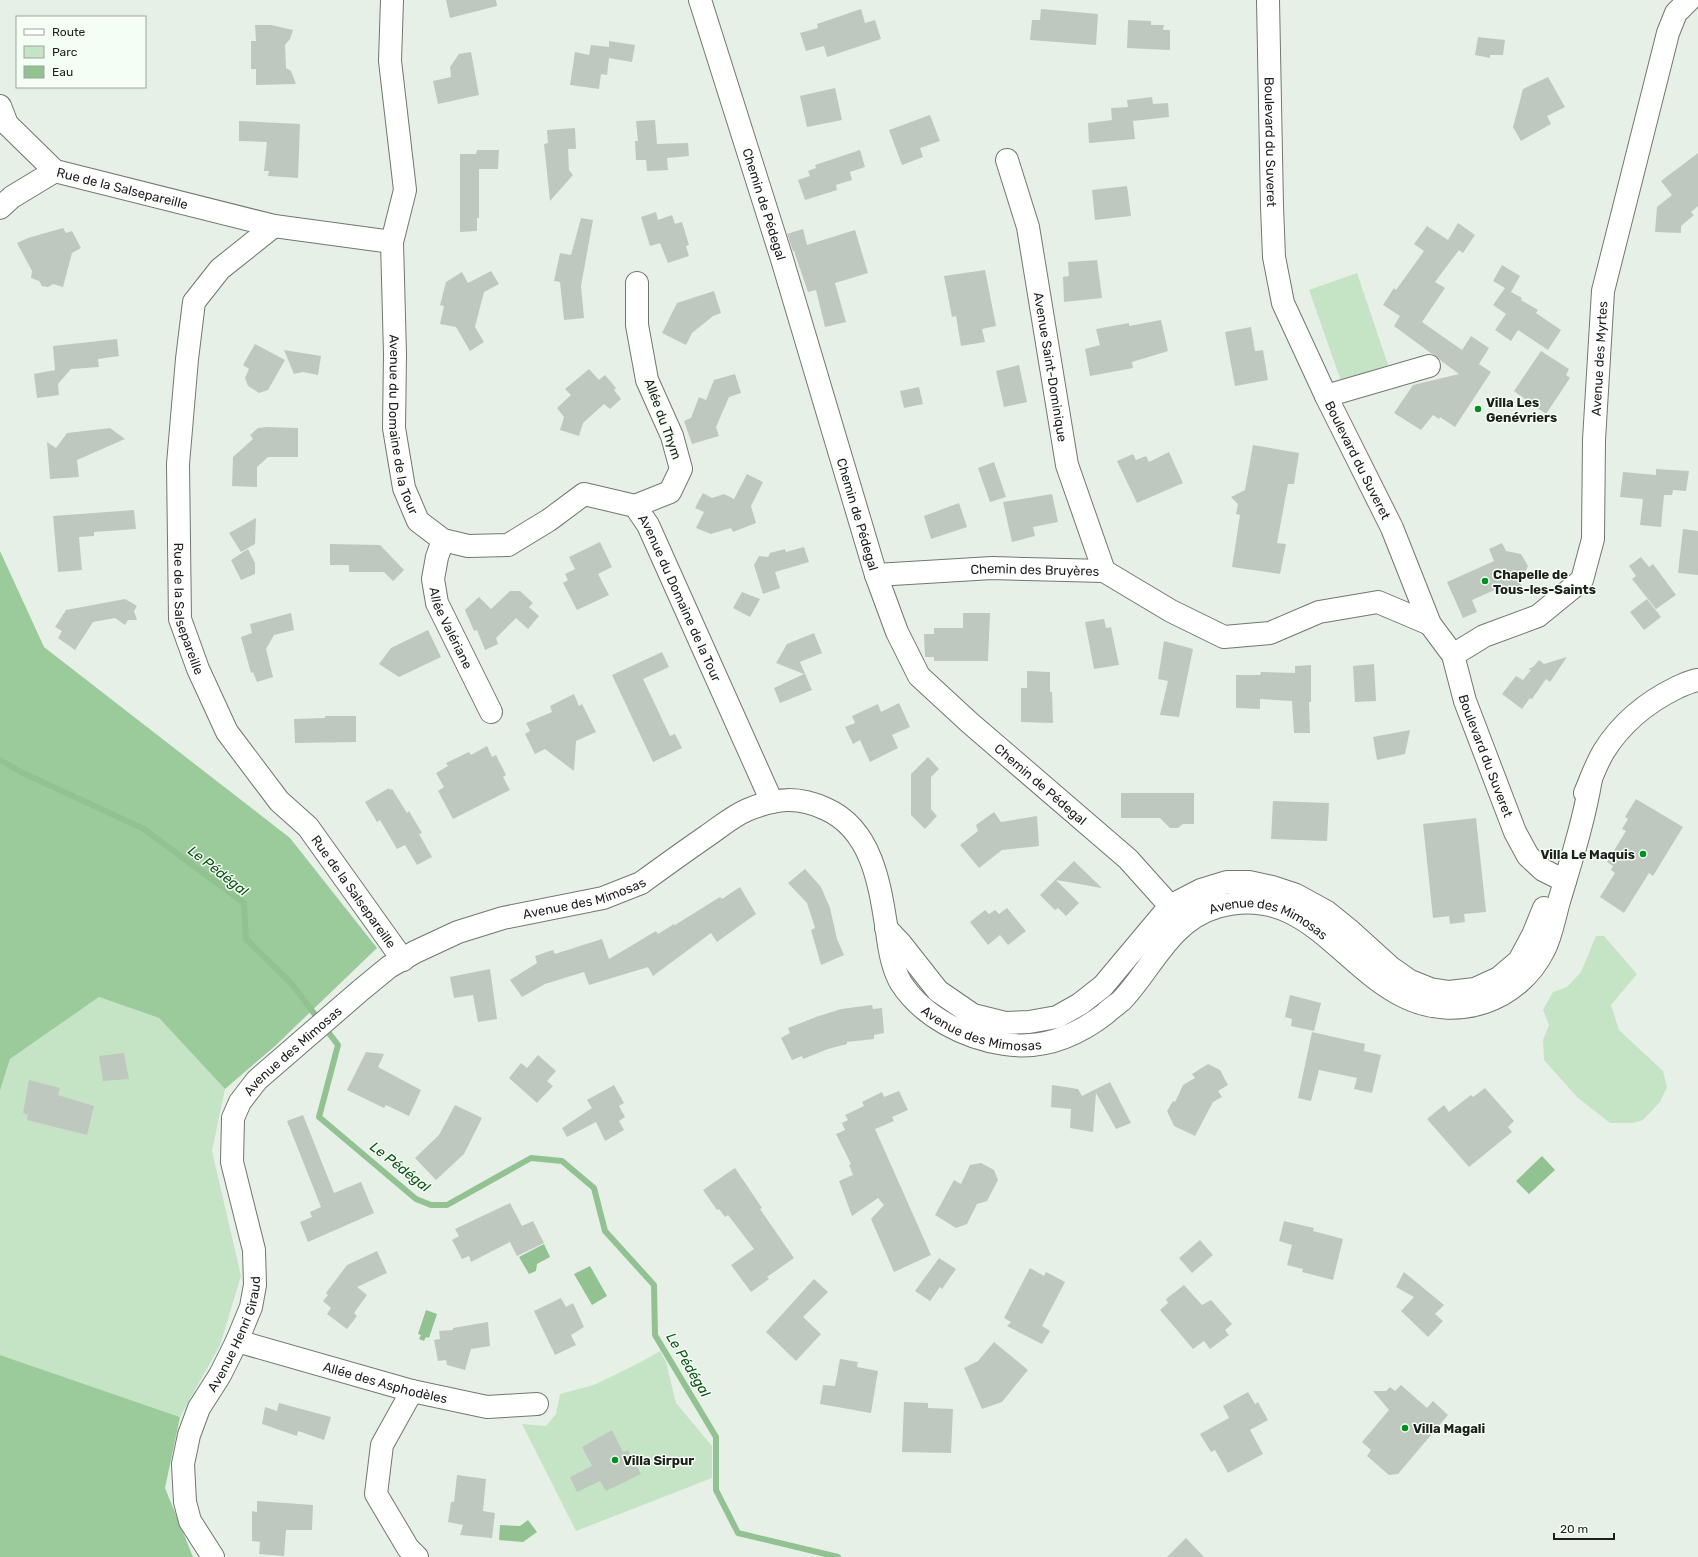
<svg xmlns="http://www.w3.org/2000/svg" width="1698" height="1557" font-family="Rubik,sans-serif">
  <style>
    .green { fill: #c5e4c5 }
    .forest { fill: #9bcb9b }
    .water { fill: #92c292 }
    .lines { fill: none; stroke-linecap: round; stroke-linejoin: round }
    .stream { stroke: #92c292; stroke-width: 6 }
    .building { fill: #bfc8be }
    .minor-casing { stroke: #707870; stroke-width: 24 }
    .minor { stroke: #fff; stroke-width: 22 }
    .poi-dot { fill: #008f21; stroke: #f4fef4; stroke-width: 1.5 }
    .labels { text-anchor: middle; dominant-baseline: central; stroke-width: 3; stroke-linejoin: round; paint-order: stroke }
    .street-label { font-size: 13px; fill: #1c1f1c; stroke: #f4fef4 }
    .poi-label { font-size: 13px; font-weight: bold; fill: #1c1f1c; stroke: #f4fef4; text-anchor: start }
    .water-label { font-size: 14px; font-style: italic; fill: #0b5215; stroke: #f4fef4 }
  </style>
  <rect width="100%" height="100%" fill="#e7f0e7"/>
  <path class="green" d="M1357,273l31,92 -47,16 -32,-91z
    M1596,936h8l33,38 -26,31 8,25 44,41 4,16 -7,15 -17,18 -10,3h-23l-33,-26 -33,-37 -1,-20 6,-15 -6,-15 10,-18 14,-5 14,-15z
    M99,997l60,21 66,71 -13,62 29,125 -21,69 -40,72 -180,-62v-264l10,-32z
    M660,1351l6,11 10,41 36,43v32l-136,53 -54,-107 24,2 10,-12 4,-20 34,-9 47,-23z"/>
  <path class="forest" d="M0,551l44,96 246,191 87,110 -102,98 -50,43 -66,-71 -60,-21 -89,62 -10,32z
    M0,1355l180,62 -15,71 28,69h-193z"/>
  <path class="water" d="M1542,1156l13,14 -26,24 -13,-13z
    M544,1244l6,13 -13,7 -1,7 -7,3 -10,-17z
    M590,1266l17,30 -15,9 -18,-31z
    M426,1310l11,4 -8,24 -3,-1 -2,4 -5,-2 2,-4 -3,-1z
    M528,1520l9,12 -14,10 -24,-2 1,-15 20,1z"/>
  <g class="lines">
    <path class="stream" d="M0,760l21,12 123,57 100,74 2,36 45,44 47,62 -19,72 97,82 15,6h16l84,-47 31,3 32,27 11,43 49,54 1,50 61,102v53l22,43 100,24"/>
  </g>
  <path class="building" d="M446,0h50l1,6 -47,12z
    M861,9l4,14 10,-3 6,19 -54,18 -3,-11 -18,5 -6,-18 18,-5 -1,-4z
    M1041,9l57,5 -2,31 -66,-5 2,-20h8z
    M1128,20l23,1v4h13l-1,5h7v20l-43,-2z
    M255,25h16l22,5 -3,9 -5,6 1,23 5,3 5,13 -40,1v-16h-5v-28h5z
    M1478,37l27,3 -2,15h-13v3l-15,-3z
    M609,41l26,4 -3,17 -23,-4 -2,17 -6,-1 -2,15 -29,-4 5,-33 14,3 2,-10 18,2z
    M471,52l8,43 -41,9 -5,-23 18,-4 -1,-10 9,-13z
    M1548,77l17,30 -18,9 4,8 -30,17 -8,-14 10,-38z
    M835,88l7,32 -35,7 -7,-31z
    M1152,97l1,7 15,-1 1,14 -36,4 2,18 -46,4 -1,-20 24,-3 -1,-12 17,-1 -1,-7z
    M930,115l10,26 -20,7 3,9 -21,8 -13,-35z
    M655,120l2,24 31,-1 1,13 -22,2 1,12 -21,1 -1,-11h-10l-1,-19h3l-2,-20z
    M239,121l61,3 -2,54 -30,-2 1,-5h-5l3,-29 -28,-1z
    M575,128l1,21h-8l1,21 4,5 -23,26 -6,-57 4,-1 -1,-13z
    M477,150h22l-1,19h-19v49h-2v13l-17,1v-78h16z
    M860,150l5,17 -15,5 2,8 -16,5 1,5 -32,10 -7,-20 12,-4 -2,-5 8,-3 -1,-3z
    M1698,153v53l-7,6 3,3 -13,11v7l-26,-1 2,-25 15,-12 -11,-14z
    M1127,186l4,30 -36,4 -3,-30z
    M656,212l2,8 14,-5 3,9 7,-2 7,23 -3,1 3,10 -21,7 -8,-20 -10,3 -9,-29z
    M581,218l12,2 -12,66 3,32 -20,2 -4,-38 -6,-1 6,-28 11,2z
    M1458,223l17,12 -12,18 -4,-3 -24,32 10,6 -23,34 40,28 9,-14 18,12 -10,16 12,8 -36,55 -15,-10 -1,2 -6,-4 -12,15 -27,-17 19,-28 46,-11 -65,-48 6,-10 -17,-11 11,-17 2,2 28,-39 -10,-7 13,-18 21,14z
    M63,228l3,5 6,-2 9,17 -9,5 -9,34 -10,-3 -5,3 -6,-1 -3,-5 -8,-3 1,-7 -15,-28 11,-5z
    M803,229l4,16 48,-15 13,43 -33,10 11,39 -21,5 -9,-37 -8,2 -14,-41h-1l-6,-17z
    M1097,260l5,38 -38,4 -1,-25 6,-1 -1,-14z
    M1502,265l18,11 -9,16 11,6 -1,2 17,10 -2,3 25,17 -13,20 -30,-20 -7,11 -16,-11 11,-16 -13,-9 12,-17 -12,-7z
    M985,270l11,56 -14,3 3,13 -24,4 -5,-30 -4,1 -8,-41z
    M491,271l8,13 -15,8 -9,35 9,15 -14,9 -14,-24 -16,-3 4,-18 -4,-1 6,-23 16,-10 6,11z
    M714,291l7,22 -8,3 -21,17 -6,12 -24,-12 15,-30z
    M1161,320l7,31 -36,11 1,6 -43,8 -5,-27 15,-4 -4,-16 33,-6v3z
    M1251,327l4,24 8,-1 5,30 -33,6 -10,-54z
    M117,339l2,17 -21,3 1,8 -28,2 -13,15 1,11 -22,3 -3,-24 21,-4 -2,-24z
    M255,344l30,16 -17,30 -9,3 -11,-7 -3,-8 4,-9 -6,-4z
    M284,350l37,6 -3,19 -15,-3 -9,2z
    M1541,351l28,18 -3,6 4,3 -24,36 -32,-23z
    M1019,365l8,37 -23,5 -8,-36z
    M589,369l10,11 6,-5 11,13 -2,2 7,9 -11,10 -6,-5 -21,19 -4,13 -19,-6 4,-13 -7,-9 14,-13 -6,-6z
    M735,374l6,19 -12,4 -13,30 3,9 -27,8 -8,-23 7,-3 8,-21 7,3 8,-20z
    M919,387l4,17 -19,4 -4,-17z
    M267,427l31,1v29h-30l-11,10v20l-25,-1 1,-29 20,-18 -3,-4 8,-7z
    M110,428l15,11 -48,21 2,17 -29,2 -3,-37 9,6 11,-15z
    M1253,445l46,8 -5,31h-6l-11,59 9,1 -6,30 -48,-7 8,-52 -4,-1 2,-10 -7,-7 14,-7z
    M1169,452l14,31 -46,20 -20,-42 16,-7 3,6 10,-4 3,6z
    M994,462l12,35 -16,5 -12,-34z
    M1656,469l33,2 -3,20 -13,-1 -1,5h-8l-3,32 -21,-2 3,-26 -23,-2 3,-25 33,3z
    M747,474l16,8 -12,24 5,17 -23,9 -2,-4 -20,6 -15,-6 8,-16 -9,-4 8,-15 9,5 12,-4 10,5z
    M1052,494l6,28 -25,5 2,9 -23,6 -9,-40z
    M959,503l8,24 -36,12 -7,-23z
    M134,510l2,19 -42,3v4l-15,1 3,33 -24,2 -5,-56z
    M256,518l-1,26 -14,8 -12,-19z
    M1683,529l15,2v44l-20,-2z
    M600,542l12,25 -14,7 11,21 -32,15 -14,-27 5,-3 -3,-6 10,-5 -6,-12z
    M1502,543l4,8 15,3 7,12 -8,17 4,7 -14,6 -6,-10 -32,14 5,12 -14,6 -16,-36 47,-21 -5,-12z
    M330,544l50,1 24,25 -11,11 -9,-9h-35v-7h-19z
    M804,547l5,15 -34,10 5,16 -17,6 -9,-29 5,-9 9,1 2,-4 15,-4 1,3z
    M248,549l7,14v11l-14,6 -10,-20z
    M1641,557l8,10 4,-3 23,31 -20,14 -24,-30 4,-3 -7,-10z
    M510,591h10l13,12 -4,4 10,9 -11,13 -12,-11 -20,20 2,6 -13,6 -8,-20 -3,1 -9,-21 14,-13 12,12z
    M742,592l18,7 -10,18 -17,-9z
    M125,599l12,7 -3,5 3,9h-9l-3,5 -10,-7 -22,4 -18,28 -17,-12 4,-7 -7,-4 11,-17z
    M1647,599l14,18 -17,13 -14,-18z
    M291,613l3,17 -20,5 -8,14 7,28 -16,5 -4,-10 -2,1 -10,-36 11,-4 -2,-9z
    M963,613h27l-2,48h-54v-4h-9l-1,-23h10v-6h29z
    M1104,619l2,9 5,-1 8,38 -25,4 -9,-47z
    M428,630l13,27 -42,20 -20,-13 12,-16z
    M814,633l8,20 -22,9 12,28 -32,13 -6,-15 30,-14 -28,-11 11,-19z
    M1164,641l29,8 -14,68 -19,-2 8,-34 -10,-2z
    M662,652l7,15 -26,12 27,57 5,-2 7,14 -29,14 -41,-87z
    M1567,657l-17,25 -4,-3 -14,20 -2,-1 -8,11 -20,-15 14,-18 7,4 8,-10 -3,-1 5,-2 6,-7 5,4z
    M1374,664l2,37 -21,1 -2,-36z
    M1311,665v37h-2l1,31h-16l-2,-32 -32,-2v10l-24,-1v-33h24l1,-3 34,1v-7z
    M1027,671l23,1v20h2l1,31 -32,-1v-34h6z
    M574,694l5,12 3,-2 14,28 -20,9 -2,30 -29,-22 -10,5 -10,-20 5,-3 -4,-8 26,-11 -2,-6z
    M899,703l11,24 -18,8 6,13 -28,14 -10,-22 -7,4 -8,-17 10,-4 -3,-7 26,-12 3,8z
    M325,716h31v26l-61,1 -1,-24 31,-1z
    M1410,730l-5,24 -28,6 -4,-23z
    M487,746l5,11 4,-2 10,20 -3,2 7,13 -57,29 -15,-28 6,-4 -8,-14 12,-7 -2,-3 23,-11 2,3z
    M928,757l11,12 -8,8v32l6,7 -12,13 -14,-14v-41z
    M389,788l1,2 2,-1 15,24 2,-2 13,22 -3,1 13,23 -15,8 -12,-20 -8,4 -17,-29 -3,2 -12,-20z
    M1121,793h73v31h-11l-5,4h-8l-10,-10h-39z
    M1636,799l47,28 -30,49 -4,-3 -25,40 -24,-16 15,-24 -4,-3 2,-4 -6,-4 19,-31 -4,-2 6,-10 -3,-2z
    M1273,801l56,2 -2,38 -56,-2z
    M994,812l7,10 36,-6 2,30 -37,4 -23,18 -19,-23 18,-14 -2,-6z
    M1476,818l10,94 -22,2 1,8 -15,2 -1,-8 -16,2 -10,-94z
    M1074,861l28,27 -46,-8 23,23 -13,13 -8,-8 -3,2 -15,-15z
    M805,869l16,18 9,21 7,31 7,16 -23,10 -10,-35 4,-2 -8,-25 -19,-20z
    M740,887l16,27 -39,28 -6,-9 -58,43 -5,-9 -59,18 -5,-13 -39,12 -23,13 -12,-17 27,-17 -2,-7 18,-6 2,4 47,-15 7,20 47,-28 2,3 16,-10 1,1 45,-28 2,2z
    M1007,908l19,23 -18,14 -8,-10 -12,10 -18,-23 15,-12 4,4 6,-4 4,4z
    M490,969l7,50 -19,3 -5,-27 -19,3 -4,-21z
    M1290,995l31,8 -7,28 -23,-5 1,-7 -7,-2z
    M872,1005l1,4 9,-1 2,25 -10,2v4l-27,3v2l-19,5 -25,10 -1,-3 -10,4 -11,-22 9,-5 -2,-5 28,-11 25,-8z
    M1312,1032l53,12 -1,7 17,4 -9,38 -18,-4 3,-11 -38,-8 -8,31 -13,-3z
    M366,1052l18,2 -6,13 43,23 -12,26 -23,-11 -2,3 -37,-18z
    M124,1053l5,26 -26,2 -4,-25z
    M538,1055l18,16 -9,10 6,5 -16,17 -28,-25 12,-15 6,5z
    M1208,1064l12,6 8,15 -10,6 4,6 -9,5 -18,34 -21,-10 -7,-15 6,-10 2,1 8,-17 12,-7 -3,-4z
    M29,1080l31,8 -2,7 36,11 -7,29 -60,-15 1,-5 -5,-2z
    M1110,1082l21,41 -15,6 -20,-36 -3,39 -23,-4 1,-19 -20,-2 1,-22 26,4 4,7z
    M614,1085l10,18 -5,3 6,11 -6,4 5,9 -19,11 -9,-19 -29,15 -5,-9 30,-20 -5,-8z
    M1485,1088l29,33 -6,6 4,5 -43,35 -42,-48 17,-14 5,7 22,-17 2,2z
    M899,1091l9,19 -16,7 2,4 -19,8 56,126 -37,17 -23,-53 13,-14 -6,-7 -26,18 -13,-35 14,-6 -4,-10 2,-1 -15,-30 9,-4 -3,-7 6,-3 -3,-5 19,-9 -2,-4 20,-10 2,5z
    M455,1105l27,13 -18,36 -28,26 -21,-22 24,-23z
    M303,1115l31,78 27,-11 13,31 -66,29 -8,-20 12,-5 -2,-5 11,-5 -34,-86z
    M981,1163l13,7 4,10 -11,21 -10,3 -10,20 -11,4 -21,-13 19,-35 7,4 9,-19z
    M735,1168l27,40 -2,1 34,49 -27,19 2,2 -18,13 -20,-27 23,-16 -26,-34 -3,2 -6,-8 -2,1 -14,-20z
    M510,1203l12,23 11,-5 11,22 -27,13 -7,-14 -39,20 -2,-6 -7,3 -10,-19 7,-4 -4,-7z
    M1284,1221l30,7 -1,3 30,8 -10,41 -31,-8 1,-3 -16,-4 5,-20 -13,-4z
    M1200,1240l13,15 -21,18 -13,-15z
    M377,1251l10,22 -30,14 10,8 -13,18 3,3 -10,13 -20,-15 4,-6 -8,-7 5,-6 -2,-2 21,-28z
    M939,1258l17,11 -14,20 -2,-2 -10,14 -15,-10z
    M1030,1268l14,8 2,-4 19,10 -23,44 8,5 -8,13 -35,-18 4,-4 -7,-4z
    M1404,1272l40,33 -9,9 8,7 -15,16 -27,-26 13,-14 -18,-10z
    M814,1279l14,13 -25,25 18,17 -25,27 -30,-29z
    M1184,1285l18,20 9,-5 21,24 -7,6 4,5 -19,14 -6,-8 -11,8 -33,-39 8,-7 -2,-4z
    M561,1298l5,9 7,-4 11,24 -13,8 5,10 -21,10 -21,-44z
    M488,1322l2,24 -19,3 -6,21 -18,-5 -1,-5 -8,1 -4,-21 6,-1 -1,-8 14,-1v-2z
    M994,1342l34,28 -26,32 -20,7 -18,-41 14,-7z
    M840,1359l18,3 -1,5 21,4 -7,42 -51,-9 3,-19 12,1z
    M1401,1385l26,23 6,-7 15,14 -50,59 -9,1 -22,-19 4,-6 -9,-8 27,-32 -16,-19h13l4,-4 5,4z
    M1248,1392l7,12 3,-2 10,18 -18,10 13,24 -35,19 -13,-23 -4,2 -11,-18 29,-16 -6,-12z
    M904,1402l24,1v5l25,1 -2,44 -49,-1z
    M279,1403l52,14 -7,23 -26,-9 -1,5 -35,-12 3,-17 12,4z
    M612,1430l11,22 5,-2 13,24 -35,17 -6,-10 -23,11 -7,-15 22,-11 -10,-19z
    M457,1475l29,4 -3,32 12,2 -3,25 -32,-3 3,-10 -15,-3 3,-20h3z
    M257,1501l56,4 -1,25h-26l-2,26 -25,-2 1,-12 -8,-1v-30l5,1z
    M1186,1538l18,19h-37z"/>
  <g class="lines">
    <defs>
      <g id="minor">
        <path id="s1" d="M392,0l-2,61 15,129 -13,52 3,112 -1,74 10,60 14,33 25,19 25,6 40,-1 41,-25 35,-26 51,12 13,19 124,277"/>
        <path id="s2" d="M700,0l81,256 95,319 21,57 22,44 51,47 158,136 52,58"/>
        <path id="s3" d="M1268,0l4,206 2,51 9,46 43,93 66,132 38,96 23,31 12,46 50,131 13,24 15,14 22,11"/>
        <path id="s4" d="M0,106l7,18 48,47 219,55 118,16"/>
        <path id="s5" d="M1007,160l21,67 39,238 37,106"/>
        <path d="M0,208l12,-11 43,-26"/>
        <path id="s6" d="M274,226l-54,43 -26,33 -7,57 -9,105 2,155 18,50 29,63 52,69 29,26 95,133"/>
        <path d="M1326,396l103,-30"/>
        <path d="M635,506l35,-14 11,-23 -9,-33 -25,-56 -10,-55v-42"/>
        <path id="s7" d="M443,540l-6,17 -4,22 4,24 54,109"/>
        <path id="s8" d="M876,575l116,-7 112,3 67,40 53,26 46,-4 49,-21 59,-10 52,22"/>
        <path id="s9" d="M1453,655l31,-19 54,-20 44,-36 11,-41 1,-99 9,-149 65,-258 8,-20 13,-13"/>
        <path d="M1585,793c6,-14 11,-29 19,-42 18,-29 43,-49 74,-64 7,-3 13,-6 20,-7"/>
        <path d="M886,928l15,16 37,47 35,24 32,8 24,-1 28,-5 23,-13 23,-18 67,-80 31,-16 26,-8h22l23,5 24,8 31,17 21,17 42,38 20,14 20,8 19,3 26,-3 24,-11 20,-17 14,-26 11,-27"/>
        <path id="s10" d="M237,1341l175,50 75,16 50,-3"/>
        <path d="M412,1391l-30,54 -6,49 32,54 9,9"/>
        <path id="s11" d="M213,1557l-23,-36 -5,-19 -2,-38 6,-29 10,-27 21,-33 17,-34 14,-34 4,-22 -1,-35 -22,-88 1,-44 7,-16 17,-22 104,-90 28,-23 26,-15 43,-20 45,-14 100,-20 38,-15c22,-16 44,-32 66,-47 13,-9 26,-20 40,-26 29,-12 51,-14 79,-1 47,21 54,78 61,122 2,18 5,37 14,52 22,34 64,55 103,61 38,6 71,-7 101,-30 5,-5 11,-9 16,-13 31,-32 48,-80 96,-94 87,-25 122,58 188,90 52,25 113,5 139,-47 8,-15 11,-36 16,-52 12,-40 24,-78 31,-119"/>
      </g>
    </defs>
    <use href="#minor" class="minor-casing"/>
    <use href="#minor" class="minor"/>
  </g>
  <g class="poi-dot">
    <circle cx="1478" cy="409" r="4"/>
    <circle cx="1485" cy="581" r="4"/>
    <circle cx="1643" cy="854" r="4"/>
    <circle cx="1405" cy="1428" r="4"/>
    <circle cx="615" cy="1460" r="4"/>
  </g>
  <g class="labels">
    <g class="street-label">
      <text stroke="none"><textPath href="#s3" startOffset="142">Boulevard du Suveret</textPath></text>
      <text stroke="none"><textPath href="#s4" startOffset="156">Rue de la Salsepareille</textPath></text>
      <text stroke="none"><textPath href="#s2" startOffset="214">Chemin de Pédegal</textPath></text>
      <text stroke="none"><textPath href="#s9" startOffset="374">Avenue des Myrtes</textPath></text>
      <text stroke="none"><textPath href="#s5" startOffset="212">Avenue Saint-Dominique</textPath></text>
      <text transform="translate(663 419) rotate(70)">Allée du Thym</text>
      <text stroke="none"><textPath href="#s1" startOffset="428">Avenue du Domaine de la Tour</textPath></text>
      <text stroke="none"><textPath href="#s3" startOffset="478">Boulevard du Suveret</textPath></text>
      <text stroke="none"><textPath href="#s2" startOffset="538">Chemin de Pédegal</textPath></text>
      <text stroke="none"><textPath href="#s8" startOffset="159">Chemin des Bruyères</textPath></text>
      <text stroke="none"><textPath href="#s1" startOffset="871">Avenue du Domaine de la Tour</textPath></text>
      <text stroke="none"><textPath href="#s6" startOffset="420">Rue de la Salsepareille</textPath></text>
      <text stroke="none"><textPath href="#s7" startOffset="93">Allée Valériane</textPath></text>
      <text stroke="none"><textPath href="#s3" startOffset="802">Boulevard du Suveret</textPath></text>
      <text stroke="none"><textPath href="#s2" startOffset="874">Chemin de Pédegal</textPath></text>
      <text stroke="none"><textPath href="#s6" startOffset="756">Rue de la Salsepareille</textPath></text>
      <text stroke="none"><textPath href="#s11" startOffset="892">Avenue des Mimosas</textPath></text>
      <text stroke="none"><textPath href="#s11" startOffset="1803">Avenue des Mimosas</textPath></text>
      <text stroke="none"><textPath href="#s11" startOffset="1456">Avenue des Mimosas</textPath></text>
      <text stroke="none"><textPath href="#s11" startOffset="556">Avenue des Mimosas</textPath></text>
      <text stroke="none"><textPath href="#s11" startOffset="242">Avenue Henri Giraud</textPath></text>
      <text stroke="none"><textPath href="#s10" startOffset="154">Allée des Asphodèles</textPath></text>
    </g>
    <g class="poi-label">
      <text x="1486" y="402">Villa Les<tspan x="1486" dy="15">Genévriers</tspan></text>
      <text x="1493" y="574">Chapelle de<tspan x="1493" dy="15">Tous-les-Saints</tspan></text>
      <text x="1635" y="854" text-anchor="end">Villa Le Maquis</text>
      <text x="1413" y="1428">Villa Magali</text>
      <text x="623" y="1460">Villa Sirpur</text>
    </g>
    <g class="water-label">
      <text transform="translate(218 871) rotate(38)">Le Pédégal</text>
      <text transform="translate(400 1167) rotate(38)">Le Pédégal</text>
      <text transform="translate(688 1365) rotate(59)">Le Pédégal</text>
    </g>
  </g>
  <rect x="16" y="16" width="130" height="72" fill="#f4fef4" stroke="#9ea59e"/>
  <rect x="24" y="29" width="20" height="6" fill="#ffffff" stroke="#9ea59e"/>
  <text x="52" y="36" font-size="12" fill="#1c1f1c">Route</text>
  <rect x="24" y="46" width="20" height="12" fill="#c5e4c5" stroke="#9ea59e"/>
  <text x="52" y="56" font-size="12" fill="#1c1f1c">Parc</text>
  <rect x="24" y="66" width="20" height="12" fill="#92c292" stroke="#9ea59e"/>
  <text x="52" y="76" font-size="12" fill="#1c1f1c">Eau</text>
  <path d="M1554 1533v6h60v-6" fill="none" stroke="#1c1f1c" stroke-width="2"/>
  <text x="1560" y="1533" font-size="12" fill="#1c1f1c" stroke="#f4fef4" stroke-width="3" paint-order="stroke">20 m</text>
</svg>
